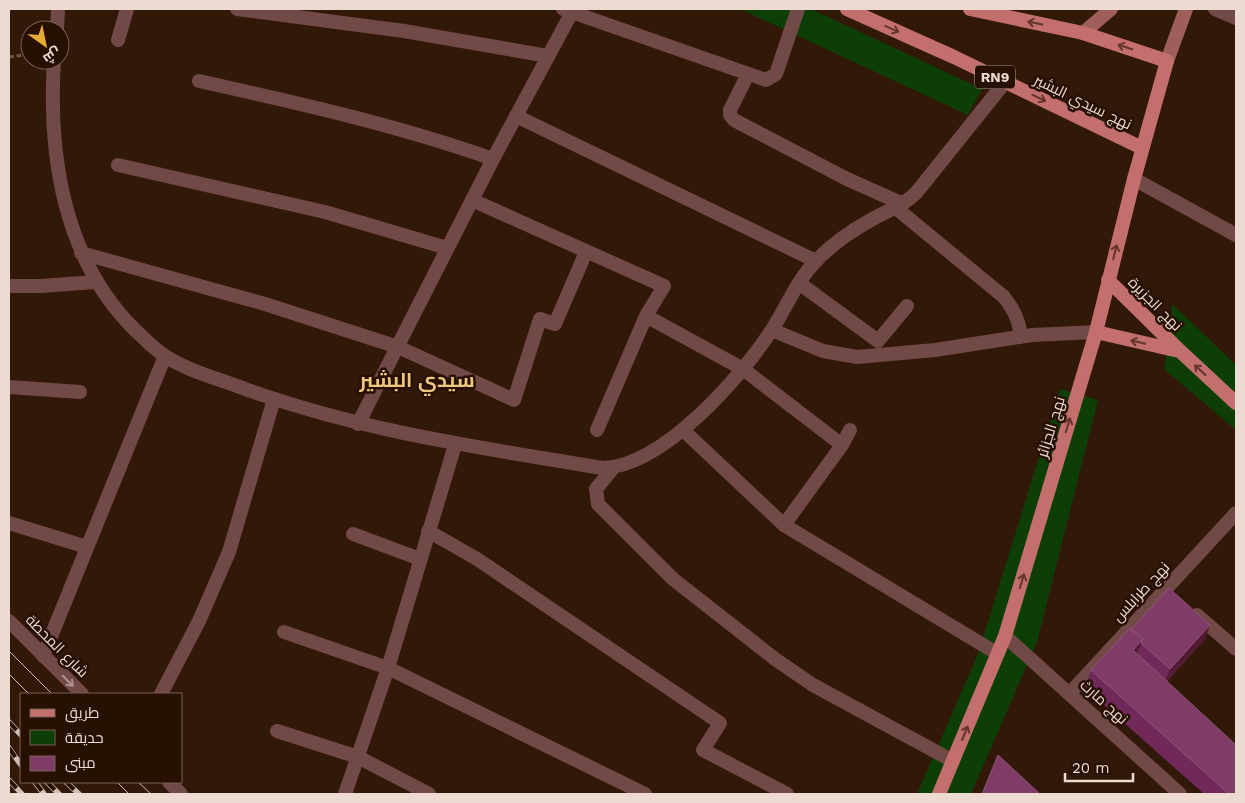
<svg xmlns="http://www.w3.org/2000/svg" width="1245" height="803" font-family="'Work Sans',Cairo,sans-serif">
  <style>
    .green { fill: #0d3e05 }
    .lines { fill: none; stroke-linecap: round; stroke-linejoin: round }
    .path { stroke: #6d5648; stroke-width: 3; stroke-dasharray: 5 2.5; stroke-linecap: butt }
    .pedestrian { stroke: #714947; stroke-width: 14 }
    .minor { stroke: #714947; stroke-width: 14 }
    .tertiary { stroke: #714947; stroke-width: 14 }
    .secondary { stroke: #9e5f5c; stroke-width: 14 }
    .primary { stroke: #c26f6d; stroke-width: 14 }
    .tram { stroke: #d1beb3; stroke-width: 1 }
    .rail-casing { stroke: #d1beb3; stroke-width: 5.5 }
    .rail { stroke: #270f02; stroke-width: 4; stroke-dasharray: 11; stroke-linecap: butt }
    .wall { fill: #712959 }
    .shaded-wall { fill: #521a33 }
    .building { fill: #7f3c66; stroke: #905577 }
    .oneway { stroke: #65352d }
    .oneway2 { stroke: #af928c }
    .labels { text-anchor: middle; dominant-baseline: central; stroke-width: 5; stroke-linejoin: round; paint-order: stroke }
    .shield { fill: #270f02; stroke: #b29e93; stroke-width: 1 }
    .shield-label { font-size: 14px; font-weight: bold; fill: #eddbd1 }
    .street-label { font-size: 15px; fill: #eddbd1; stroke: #270f02 }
    .district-label { font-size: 20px; font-weight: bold; fill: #edc77f; stroke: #270f02 }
  </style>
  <rect width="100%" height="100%" fill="#321808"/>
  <path class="green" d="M740,9h71l171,80 -14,26z
    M1172,304l64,61v65l-72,-61 5,-26z
    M1060,389l38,11 -61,242 -66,152h-54l61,-140z"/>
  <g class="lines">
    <path class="path" d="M9,57l21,-3"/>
    <path class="pedestrian" d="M1215,9l21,9
      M748,74l-18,36v5l4,5 113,59 56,25
      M516,116l300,145
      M472,200l192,86 -18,30 -49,114
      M799,283l79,58 29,-35
      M646,316l97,53 99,76
      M398,347l116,53 26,-81 15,5 31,-72
      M784,525l58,-80 8,-15
      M428,531l49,28 243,164 -17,27 84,44
      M353,534l67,25
      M284,632l104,36 257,126
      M277,731l81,26 71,37"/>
    <path class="minor" d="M237,9l167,22 144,25
      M563,9l203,71 10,-6 22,-65
      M57,30l1,-21
      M118,40l9,-31
      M54,60c-6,96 10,200 81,270 10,9 19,19 30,26 23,15 54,23 80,33 120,43 233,58 357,79 61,-1 140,-92 171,-140 14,-22 24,-48 43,-67 15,-16 35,-30 55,-41 15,-9 32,-14 45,-27l89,-111
      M199,81c99,22 198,44 294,78
      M118,165l207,47 122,36
      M1134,179l102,56
      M896,208l108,89c10,13 15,23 17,40
      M81,253l184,51 133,43
      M9,286h32l54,-4
      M772,330l51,21 34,6 78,-7 97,-15 64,-3
      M9,387l71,5
      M358,424l135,-265 79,-147
      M683,430l101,95 214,129
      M613,468l-17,21 2,15 75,75 102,80 38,26 140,76
      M9,523l78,24
      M1197,615l39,34
      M1005,636l175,158
      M43,656l122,-300
      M1070,693l166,-180
      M161,694l38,-73 30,-69 45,-153
      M345,794l43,-126 67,-223"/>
    <path class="tertiary" d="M9,621l73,73
      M169,782l12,12"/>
    <path class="secondary" d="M1083,33l28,-24
      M1167,61l19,-52"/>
    <path class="primary" d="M847,9l107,48 188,91
      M1108,280l72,71 56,52
      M1096,332l83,19
      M939,794l66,-158 91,-304 38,-153 33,-118 -84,-28 -113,-24"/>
    <path class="tram" d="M9,651l43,43
      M9,674l20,20
      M117,782l12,12
      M138,782l13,12"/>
    <defs>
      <path id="rail" d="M9,722l12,13
        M9,748l12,17
        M9,780l13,14
        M35,782l9,12
        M47,782l12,12
        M66,782l13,12"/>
    </defs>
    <use href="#rail" class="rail-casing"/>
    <use href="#rail" class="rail"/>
  </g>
  <path class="wall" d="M1131,629l74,10 -38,42 69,113h-32l-119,-106 6,-18z"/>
  <path class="shaded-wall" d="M1210,625l-5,14 -40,43 5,-13z
    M1143,639l-7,17 -3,-6z"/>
  <path class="building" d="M1169,588l41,37 -40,44 -29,-26 2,-4 -12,-10z
    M1130,628l13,11 -10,11 103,95v49h-7l-138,-124z
    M998,755l42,39h-58z"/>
  <defs><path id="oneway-shaft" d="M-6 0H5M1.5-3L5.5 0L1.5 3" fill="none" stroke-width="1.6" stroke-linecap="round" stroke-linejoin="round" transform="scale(1.25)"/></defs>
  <g class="oneway">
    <use href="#oneway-shaft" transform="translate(1035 23) rotate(-168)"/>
    <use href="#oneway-shaft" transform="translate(892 29) rotate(24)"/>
    <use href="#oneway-shaft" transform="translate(1125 47) rotate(-162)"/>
    <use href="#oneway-shaft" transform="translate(1039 98) rotate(26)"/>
    <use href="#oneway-shaft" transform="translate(1115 252) rotate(-76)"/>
    <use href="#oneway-shaft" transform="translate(1138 342) rotate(-167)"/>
    <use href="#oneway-shaft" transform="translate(1200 370) rotate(-138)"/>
    <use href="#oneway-shaft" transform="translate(1068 425) rotate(-73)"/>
    <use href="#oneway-shaft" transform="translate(1022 581) rotate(-73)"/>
    <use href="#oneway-shaft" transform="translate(965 733) rotate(-67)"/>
  </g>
  <use class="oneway2" href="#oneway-shaft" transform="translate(68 681) rotate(45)"/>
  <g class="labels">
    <rect class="shield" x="975" y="65.5" width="40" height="23" rx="4"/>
    <g class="shield-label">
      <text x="995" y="77">RN9</text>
    </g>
    <g class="street-label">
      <text transform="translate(1083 102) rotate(26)">نهج سيدي البشير</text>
      <text transform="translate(1155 304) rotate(45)">نهج الجزيرة</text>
      <text transform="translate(1051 427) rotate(-73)">نهج الجزائر</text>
      <text transform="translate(1141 592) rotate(-47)">نهج طرابلس</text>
      <text transform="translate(57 646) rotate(45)">شارع المحطة</text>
      <text transform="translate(1104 702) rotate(42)">نهج مارث</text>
    </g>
    <g class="district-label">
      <text x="417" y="380">سيدي البشير</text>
    </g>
  </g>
  <rect width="1245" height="803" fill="none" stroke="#eddbd1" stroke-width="20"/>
  <rect x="20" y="693" width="162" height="90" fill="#270f02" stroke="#766155"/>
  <rect x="30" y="709" width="25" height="8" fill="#c26f6d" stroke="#766155"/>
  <text x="65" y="718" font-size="15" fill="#eddbd1">طريق</text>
  <rect x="30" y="730" width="25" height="15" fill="#0d3e05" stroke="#766155"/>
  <text x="65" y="743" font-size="15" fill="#eddbd1">حديقة</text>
  <rect x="30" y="756" width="25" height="15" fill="#7f3c66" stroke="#766155"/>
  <text x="65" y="768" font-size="15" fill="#eddbd1">مبنى</text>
  <g transform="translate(45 45) rotate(147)"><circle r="24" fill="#270f02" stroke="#766155"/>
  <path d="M0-4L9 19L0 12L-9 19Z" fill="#e5ad35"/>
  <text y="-8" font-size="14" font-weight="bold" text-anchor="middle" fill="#eddbd1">ش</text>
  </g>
  <path d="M1065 773v8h68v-8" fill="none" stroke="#eddbd1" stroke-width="2.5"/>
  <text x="1072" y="773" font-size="15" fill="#eddbd1" stroke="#270f02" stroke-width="4" paint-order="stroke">20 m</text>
</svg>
